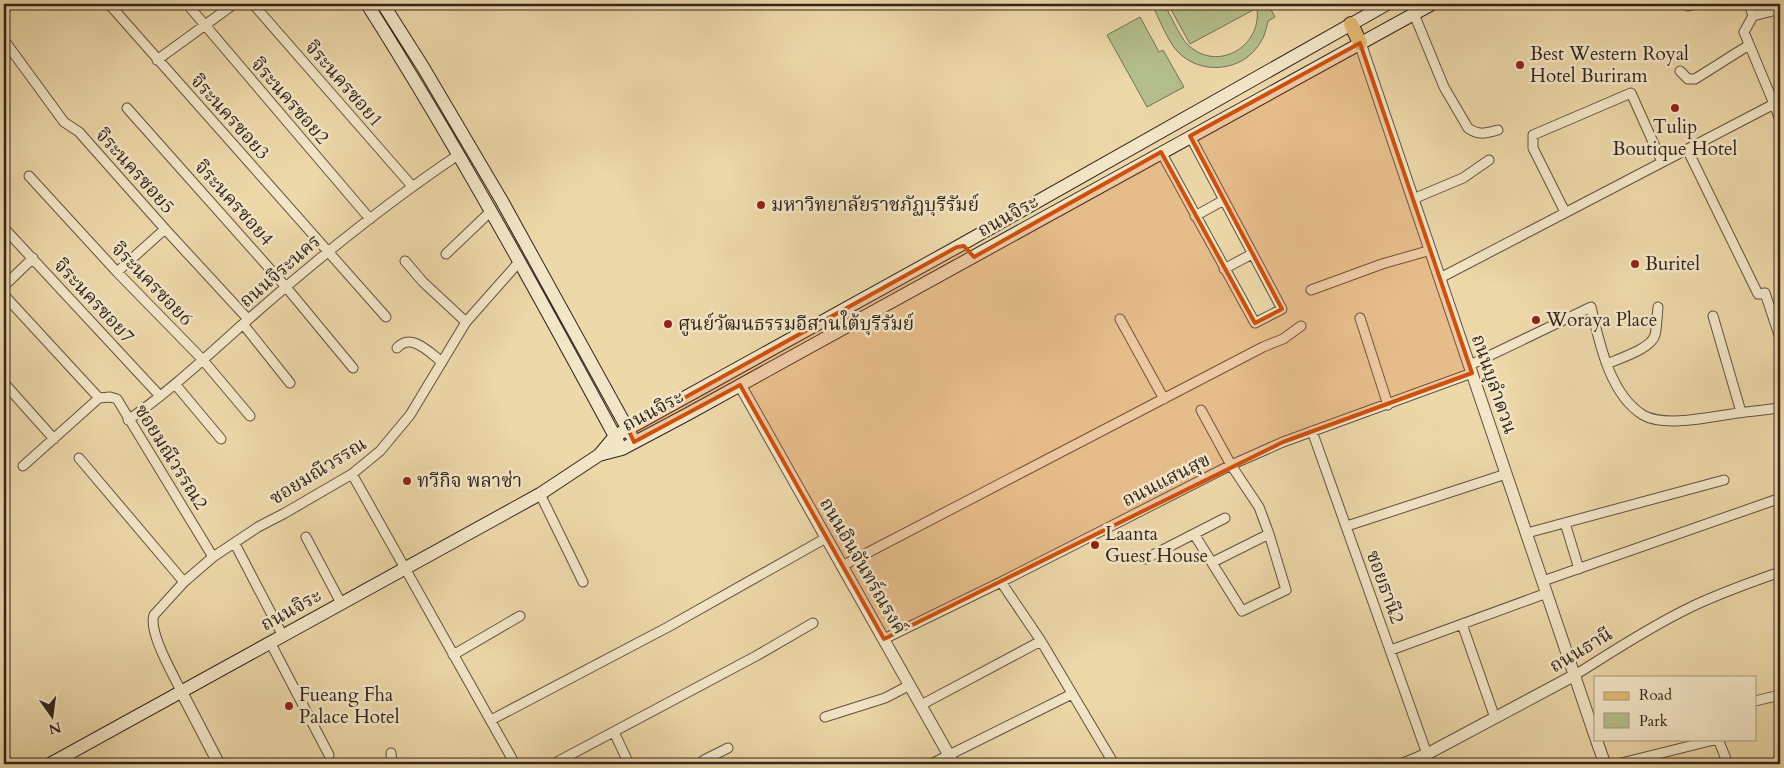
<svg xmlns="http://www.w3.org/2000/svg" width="1784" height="768" font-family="Cardo,'Noto Serif Thai',serif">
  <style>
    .green { fill: #b4bf8b; stroke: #737254 }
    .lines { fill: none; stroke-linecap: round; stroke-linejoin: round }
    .minor-casing { stroke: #615140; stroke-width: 11 }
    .tertiary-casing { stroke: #615140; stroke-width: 13 }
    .secondary-casing { stroke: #32241d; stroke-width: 14 }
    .primary-casing { stroke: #32241d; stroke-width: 16 }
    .minor { stroke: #f3e6c7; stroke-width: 9 }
    .tertiary { stroke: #f3e6c7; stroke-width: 11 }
    .secondary { stroke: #f3e6c7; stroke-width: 12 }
    .primary { stroke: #e6bc74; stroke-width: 14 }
    .marked { fill: #cd510f; fill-opacity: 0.2; stroke: #cd510f; stroke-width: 4; stroke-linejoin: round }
    .poi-dot { fill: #8f2418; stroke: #f3e6c7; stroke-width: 2 }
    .labels { text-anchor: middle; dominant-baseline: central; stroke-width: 5; stroke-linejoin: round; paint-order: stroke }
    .poi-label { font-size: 19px; fill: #32241d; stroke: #f3e6c7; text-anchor: start }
    .street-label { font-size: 19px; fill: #32241d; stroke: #f3e6c7 }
  </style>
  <rect width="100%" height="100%" fill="#edd8a9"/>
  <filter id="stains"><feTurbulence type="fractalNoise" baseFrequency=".004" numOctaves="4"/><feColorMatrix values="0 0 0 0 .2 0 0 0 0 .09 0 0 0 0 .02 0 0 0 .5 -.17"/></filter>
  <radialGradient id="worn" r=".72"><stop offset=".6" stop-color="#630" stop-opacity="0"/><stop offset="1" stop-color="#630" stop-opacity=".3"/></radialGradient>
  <path class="green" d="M1152,4h12c6,10 16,33 23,40 31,31 79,0 69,-40h12l7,13 -7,4c-2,8 -3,15 -8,22 -17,29 -60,33 -83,8 -9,-10 -19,-34 -25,-47z
    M1168,4h84l3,5 -65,35z
    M1140,17l19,35 4,-2 21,37 -37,20 -40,-72z"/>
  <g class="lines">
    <defs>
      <path id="minor" d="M109,4l277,313
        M187,4l183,215
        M253,4l159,182
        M1749,4l4,12
        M1688,6l7,-2
        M1414,14l30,73 24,41c11,8 18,5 30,2
        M1753,16l27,-7
        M4,40l60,82 15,10 86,97 83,90
        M157,60l77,-56
        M1680,71l8,8h7l54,-34
        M1774,104l6,16
        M127,108l159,179 67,81
        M1687,149l71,145 7,-1 15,45
        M1161,152l94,171 27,-14 -92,-173
        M29,176l88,96 85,87 48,57
        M1413,199l50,-21 26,-18
        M1565,212l-32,-64v-13l98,-42 31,69
        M1195,216l29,-16
        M4,228l156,168
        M446,254l44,-42
        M405,261l18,21 43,40
        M1224,269l28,-15
        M117,272l48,-43
        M1440,278l334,-174 -30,-72 9,-16
        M4,286l29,-28
        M1311,290l71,-26 49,-14
        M4,295l95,103
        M1713,316l28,96
        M1360,318l28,87
        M1120,319l44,80
        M243,324l47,59
        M397,348c14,-16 32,4 45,14
        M1607,364c13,-6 44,-15 48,-29 2,-8 2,-19 3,-28
        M1470,365l121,-58c8,35 19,88 52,108 22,13 71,1 95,-2 14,-2 28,-3 42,-5
        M4,383l50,56
        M175,384l46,55
        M128,420c44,-30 83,-68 123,-103 66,-58 134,-113 207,-162
        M1312,431l115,323
        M79,458l105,124
        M23,466l76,-68 11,-1 7,2 96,158
        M352,474l163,290
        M540,494l43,88
        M1565,523l14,46
        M1347,526l159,-52
        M1527,533l197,-53
        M1194,534l48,77 44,-21 -17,-56 -10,-27 -28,-42 -30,-55
        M306,537l35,66
        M235,544l48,92
        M1145,559l80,-41
        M1213,562l56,-28
        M842,566l421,-219 20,-8 18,-13
        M1543,581l232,-81
        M1001,582l40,59 73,123
        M1462,624l33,94
        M884,639l117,-57 230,-117 52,-23 189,-69
        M270,642l59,113
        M1391,650l156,-57
        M453,655l67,-39
        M1575,675c37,-23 73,-47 112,-66 30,-15 62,-26 93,-37
        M181,691c-8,-17 -33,-59 -27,-76l30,-33 29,-25 45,-30 27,-14 67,-39 28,-23 30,-36 56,-93 53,-60
        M1755,701l25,-6
        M921,705l120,-64
        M825,717l60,-19 25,-13
        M491,720l177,-93 158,-89
        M614,732l15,32
        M1718,739l10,25
        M391,753l1,11
        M553,764l203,-108 57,-33
        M700,764l4,-4 24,-12
        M931,764l141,-70
        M1617,764l101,-25"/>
      <path id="tertiary" d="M1360,43l235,693
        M740,385l214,379
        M181,691l38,73
        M1596,739l9,25
        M1403,764l24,-10 148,-79"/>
      <path id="secondary" d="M367,4c90,142 171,290 251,438
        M383,4l40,63 79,134 129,234
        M599,455l23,-6 64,-34 746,-411
        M50,764l490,-270 59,-39 16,-19 342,-189 430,-243"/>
      <path id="primary" d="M1351,24l9,19"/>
    </defs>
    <use href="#minor" class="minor-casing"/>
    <use href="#tertiary" class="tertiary-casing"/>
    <use href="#secondary" class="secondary-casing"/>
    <use href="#primary" class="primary-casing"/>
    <use href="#minor" class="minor"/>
    <use href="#tertiary" class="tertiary"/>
    <use href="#secondary" class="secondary"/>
    <use href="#primary" class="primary"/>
  </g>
  <path class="marked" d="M1360,43l112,330 -189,69 -399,197 -144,-254 -106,57 -6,-13 329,-182 7,-1 10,11 187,-105 94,171 27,-14 -92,-173z"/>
  <g class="poi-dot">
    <circle cx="1520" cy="65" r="5"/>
    <circle cx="1675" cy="108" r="5"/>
    <circle cx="761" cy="205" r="5"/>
    <circle cx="1635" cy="264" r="5"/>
    <circle cx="1536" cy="320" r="5"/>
    <circle cx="668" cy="324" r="5"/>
    <circle cx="407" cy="481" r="5"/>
    <circle cx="1095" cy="545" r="5"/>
    <circle cx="289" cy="706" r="5"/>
  </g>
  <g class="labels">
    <g class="poi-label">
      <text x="1530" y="54">Best Western Royal<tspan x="1530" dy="22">Hotel Buriram</tspan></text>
      <text x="1675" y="127" text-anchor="middle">Tulip<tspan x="1675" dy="22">Boutique Hotel</tspan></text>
      <text x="771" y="205">มหาวิทยาลัยราชภัฏบุรีรัมย์</text>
      <text x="1645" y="264">Buritel</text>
      <text x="1546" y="320">Woraya Place</text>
      <text x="678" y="324">ศูนย์วัฒนธรรมอีสานใต้บุรีรัมย์</text>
      <text x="417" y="481">ทวีกิจ พลาซ่า</text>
      <text x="1105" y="534">Laanta<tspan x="1105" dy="22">Guest House</tspan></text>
      <text x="299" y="695">Fueang Fha<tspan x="299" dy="22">Palace Hotel</tspan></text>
    </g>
    <g class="street-label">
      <text transform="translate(344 84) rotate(49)">จิระนครซอย1</text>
      <text transform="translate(290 101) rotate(49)">จิระนครซอย2</text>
      <text transform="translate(230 117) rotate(48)">จิระนครซอย3</text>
      <text transform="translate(135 171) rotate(48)">จิระนครซอย5</text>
      <text transform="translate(234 203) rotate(48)">จิระนครซอย4</text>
      <text transform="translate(1008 216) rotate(-29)">ถนนจิระ</text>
      <text transform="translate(280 271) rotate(-41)">ถนนจิระนคร</text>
      <text transform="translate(152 284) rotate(46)">จิระนครซอย6</text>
      <text transform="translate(94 301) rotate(47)">จิระนครซอย7</text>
      <text transform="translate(1494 384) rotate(71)">ถนนบุลำดวน</text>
      <text transform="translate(653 411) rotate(-28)">ถนนจิระ</text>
      <text transform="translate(171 457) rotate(58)">ซอยมณีวรรณ2</text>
      <text transform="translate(318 471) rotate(-32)">ซอยมณีวรรณ</text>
      <text transform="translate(1166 480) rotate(-27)">ถนนแสนสุข</text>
      <text transform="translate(863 566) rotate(60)">ถนนอินจันทร์ณรงค์</text>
      <text transform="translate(1385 587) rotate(70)">ซอยธานี2</text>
      <text transform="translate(291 610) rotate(-29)">ถนนจิระ</text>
      <text transform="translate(1581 650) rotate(-31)">ถนนธานี</text>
    </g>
  </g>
  <rect width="1784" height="768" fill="none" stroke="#edd8a9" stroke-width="20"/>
  <rect x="5" y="5" width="1774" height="758" fill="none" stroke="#32241d" stroke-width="2.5"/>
  <rect x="10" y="10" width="1764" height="748" fill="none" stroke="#32241d"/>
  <rect x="1594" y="676" width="162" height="65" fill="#f3e6c7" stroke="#a69883"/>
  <rect x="1604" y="692" width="25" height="8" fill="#e6bc74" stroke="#a69883"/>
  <text x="1639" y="700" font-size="15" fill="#32241d">Road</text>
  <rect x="1604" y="713" width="25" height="15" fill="#b4bf8b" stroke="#a69883"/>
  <text x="1639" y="726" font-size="15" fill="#32241d">Park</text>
  <g transform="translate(52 716) rotate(166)" stroke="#f3e6c7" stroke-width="4" paint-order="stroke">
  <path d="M0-4L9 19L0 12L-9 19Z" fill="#32241d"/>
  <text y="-8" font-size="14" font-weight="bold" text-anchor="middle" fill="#32241d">N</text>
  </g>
  <rect width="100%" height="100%" filter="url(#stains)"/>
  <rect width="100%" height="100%" fill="url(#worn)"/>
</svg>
